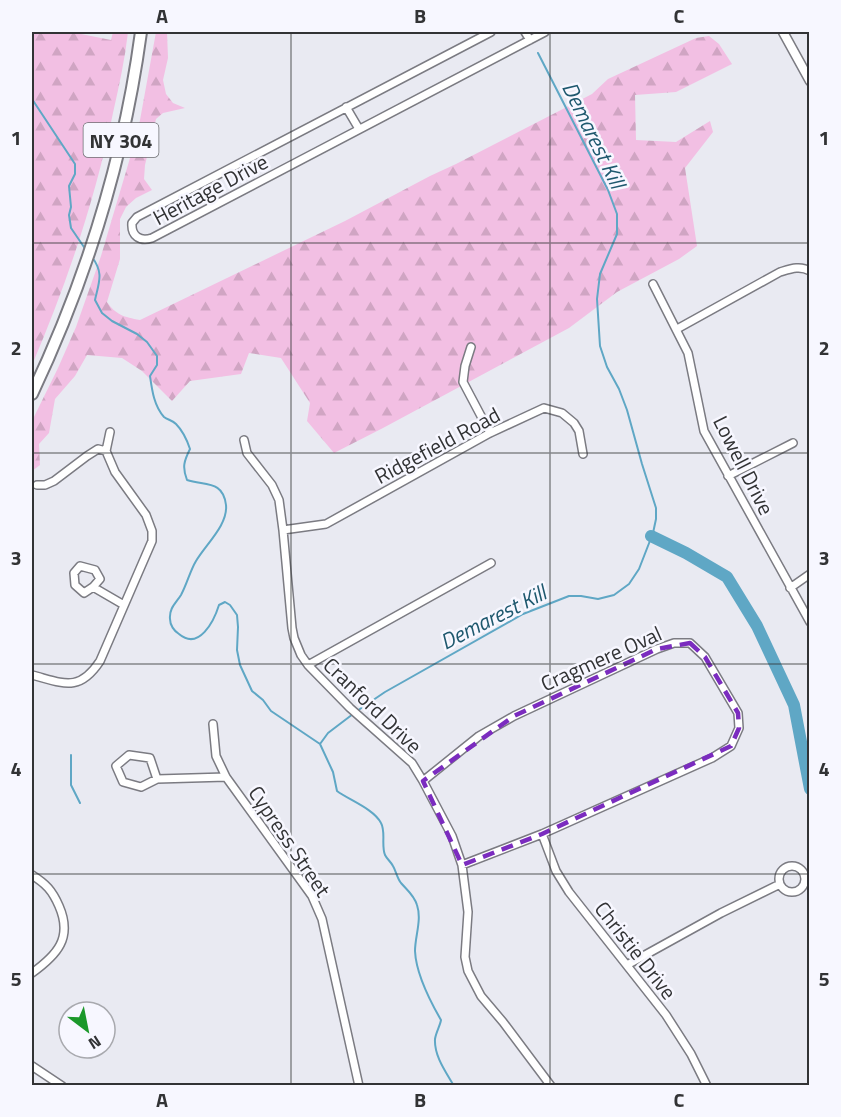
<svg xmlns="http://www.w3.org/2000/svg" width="841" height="1117" font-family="'Titillium Web',sans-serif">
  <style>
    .forest { fill: url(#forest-firs) }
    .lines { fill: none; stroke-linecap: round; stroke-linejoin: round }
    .stream { stroke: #5fa7c5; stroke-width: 2 }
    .river { stroke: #5fa7c5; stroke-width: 12 }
    .minor-casing { stroke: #7b7b82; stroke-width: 10 }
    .tertiary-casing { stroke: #7b7b82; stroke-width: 11 }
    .primary-casing { stroke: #7b7b82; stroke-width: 14 }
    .minor { stroke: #fff; stroke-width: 7 }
    .tertiary { stroke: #fff; stroke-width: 8 }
    .primary { stroke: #fff; stroke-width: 10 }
    .marked { fill: none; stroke: #7b2cbf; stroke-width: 4.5; stroke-dasharray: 12 8; stroke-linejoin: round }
    .grid { fill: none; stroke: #323335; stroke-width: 1.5; stroke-opacity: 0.55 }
    .labels { text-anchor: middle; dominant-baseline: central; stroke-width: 5; stroke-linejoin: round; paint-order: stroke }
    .shield { fill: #f7f7ff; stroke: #6d6e72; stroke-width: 1.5 }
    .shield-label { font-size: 20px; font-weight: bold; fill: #323335 }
    .street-label { font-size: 21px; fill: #323335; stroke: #f7f7ff }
    .water-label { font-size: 22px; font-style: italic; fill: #1e586e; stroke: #f7f7ff }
    .neatline { fill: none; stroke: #323335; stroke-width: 2 }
    .grid-label { font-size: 20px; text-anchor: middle; font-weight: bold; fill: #323335 }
  </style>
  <defs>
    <pattern id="forest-firs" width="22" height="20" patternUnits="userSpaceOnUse" patternTransform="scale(1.5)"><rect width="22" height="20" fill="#f2bfe3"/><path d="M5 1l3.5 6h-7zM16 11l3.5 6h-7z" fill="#d0a5c3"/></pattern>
  </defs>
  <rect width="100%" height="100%" fill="#e9eaf2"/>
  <path class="forest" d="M32,32h39l40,8 2,-8h15c-3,27 -9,54 -15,81 -18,87 -46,170 -81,252v-54l2,-10 -2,-4z
    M156,32h11l1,26 -5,22 3,14 7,9 12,5 -22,5 -7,6 -11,46 -1,14 8,11 -16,8 -10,9 -6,12v40l-13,43c9,13 17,15 33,18l205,-99 85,-45 26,-12 136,-70 16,-15 88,-41 13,-2 10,8 13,20 -56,28 -41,3 1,45 40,2 34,-21 3,11 -28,36 12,78 -18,13 -62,33 -48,36 -186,100 -49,25 -27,-32 3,-18 -29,-45 -32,-5 -8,21 -51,7 -18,20 -30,-30 -20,-13 -35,-3 -12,21 -20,23 -6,34 -10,11 1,21 -8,6v-50l26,-53 18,-41 25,-71 37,-125z"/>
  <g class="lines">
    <path class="stream" d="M32,99l43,65v10l-6,12 2,21 -2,8 2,13 15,22
      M92,257c12,16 7,25 3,43l7,13 10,8 25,13 10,8 10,14v9l-7,11c2,14 4,30 14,41 4,3 8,3 12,7 7,7 11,16 14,25 -6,12 -8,18 -3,31 18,6 36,0 39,25 2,20 -20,39 -30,56 -6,10 -9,23 -15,34 -5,8 -12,13 -11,24 0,6 4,12 9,15 20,17 35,-13 40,-29l6,-3 5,3 7,10 1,12 -1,23 3,15 12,26 11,9 8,11 49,33
      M357,711l28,-19 138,-78 46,-18h12l17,3 16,-4 15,-11 10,-15 14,-36 3,-14v-11l-14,-44 -15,-54 -8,-21 -12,-22 -7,-21 -3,-47 3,-25 17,-40v-20l-9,-24 -70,-137
      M320,744l8,-11 25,-19
      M320,744l13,28 4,19c12,9 37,18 44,32 5,9 0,22 4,32 2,4 6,7 8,11 3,5 4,12 8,17 6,7 13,12 16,22 5,15 -2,31 -2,46 1,22 15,50 26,69 -1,6 -5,12 -6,19 -1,17 11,33 19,47
      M71,755v30l9,18"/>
    <path class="river" d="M651,536l35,17 41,24 30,49 37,79 16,84"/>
    <defs>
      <path id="minor" d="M491,32l-354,185 -5,6c-1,13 8,19 20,15l393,-206
        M525,32l5,8
        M346,107l13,22
        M653,284l35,69 16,78 106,191
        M677,329l103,-57c10,-3 20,-7 30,-1
        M471,347l-6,19 -2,16 27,51
        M244,440l3,13 25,32 7,15 4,30 9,98 2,10 7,17 7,10 42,43 62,55 11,18 29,55 10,29 6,47 -3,45 3,14 13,25 22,26 48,64
        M728,476l65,-33
        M37,485h8l9,-4 33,-25 11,-7 8,2
        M283,530l43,-6 164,-91 54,-25 18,5 12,10 5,8 4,23
        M93,587l7,-8 -5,-9 -15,-4 -6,7 1,12 9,8 9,-6 31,18
        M790,588l20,-14
        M308,665l183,-102
        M32,675c31,8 47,18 68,-14l52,-120v-10l-6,-16 -31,-43 -9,-21 4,-19
        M213,724l3,32 10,21 86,119 10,23 37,167
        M157,779l-7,-21 -21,-3 -13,11 7,16 18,5 16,-8 69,-2
        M423,781l56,-45 35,-20 143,-67 17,-6h16l15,14 33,56 1,15 -8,18 -19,12 -170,76 -80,31
        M542,834l14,37 13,21 97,123 25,39 16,32
        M779 879a13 13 0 1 1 26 0a13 13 0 1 1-26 0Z
        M32,875c14,9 20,15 27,31 14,32 -2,49 -27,67
        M627,965l94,-52 59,-29
        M32,1066l30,20"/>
      <path id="tertiary" d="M783,32l27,49"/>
      <path id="primary" d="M32,394c54,-114 92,-236 109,-362"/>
    </defs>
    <use href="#minor" class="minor-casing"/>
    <use href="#tertiary" class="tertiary-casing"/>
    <use href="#primary" class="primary-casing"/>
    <use href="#minor" class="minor"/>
    <use href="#tertiary" class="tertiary"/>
    <use href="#primary" class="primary"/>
  </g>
  <path class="marked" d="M690,643l15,14 33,56 1,15 -8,18 -189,88 -80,31 -39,-84 91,-65 143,-67z"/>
  <path class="grid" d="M291,32v1054M550,32v1054M32,243h778M32,453h778M32,664h778M32,874h778"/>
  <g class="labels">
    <rect class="shield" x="83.5" y="123" width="75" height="34" rx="4.5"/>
    <g class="shield-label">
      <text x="121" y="140">NY 304</text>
    </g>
    <g class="street-label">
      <text transform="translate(210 189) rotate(-28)">Heritage Drive</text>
      <text transform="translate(437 445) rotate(-28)">Ridgefield Road</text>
      <text transform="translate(744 465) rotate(63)">Lowell Drive</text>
      <text transform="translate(601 658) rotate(-24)">Cragmere Oval</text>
      <text transform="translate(373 705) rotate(44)">Cranford Drive</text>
      <text transform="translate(290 841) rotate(56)">Cypress Street</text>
      <text transform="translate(636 950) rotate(52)">Christie Drive</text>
    </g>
    <g class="water-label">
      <text transform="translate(594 135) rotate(64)">Demarest Kill</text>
      <text transform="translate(493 617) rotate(-27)">Demarest Kill</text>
    </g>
  </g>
  <rect width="841" height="1117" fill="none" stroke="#f7f7ff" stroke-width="66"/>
  <g transform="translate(87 1030) rotate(148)"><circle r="28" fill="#f7f7ff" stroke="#a8a9ae" stroke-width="1.5"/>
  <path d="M0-4.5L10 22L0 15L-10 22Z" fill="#1b982a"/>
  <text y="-9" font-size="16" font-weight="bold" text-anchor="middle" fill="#323335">N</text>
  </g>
  <rect x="33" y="33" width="775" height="1051" class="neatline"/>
  <g class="grid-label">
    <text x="162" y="23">A</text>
    <text x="420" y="23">B</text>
    <text x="679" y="23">C</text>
    <text x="16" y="145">1</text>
    <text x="824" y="145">1</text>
    <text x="16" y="355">2</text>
    <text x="824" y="355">2</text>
    <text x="16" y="565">3</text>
    <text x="824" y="565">3</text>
    <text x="16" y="776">4</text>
    <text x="824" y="776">4</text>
    <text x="16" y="986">5</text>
    <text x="824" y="986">5</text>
    <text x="162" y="1107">A</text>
    <text x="420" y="1107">B</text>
    <text x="679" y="1107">C</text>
  </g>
</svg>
